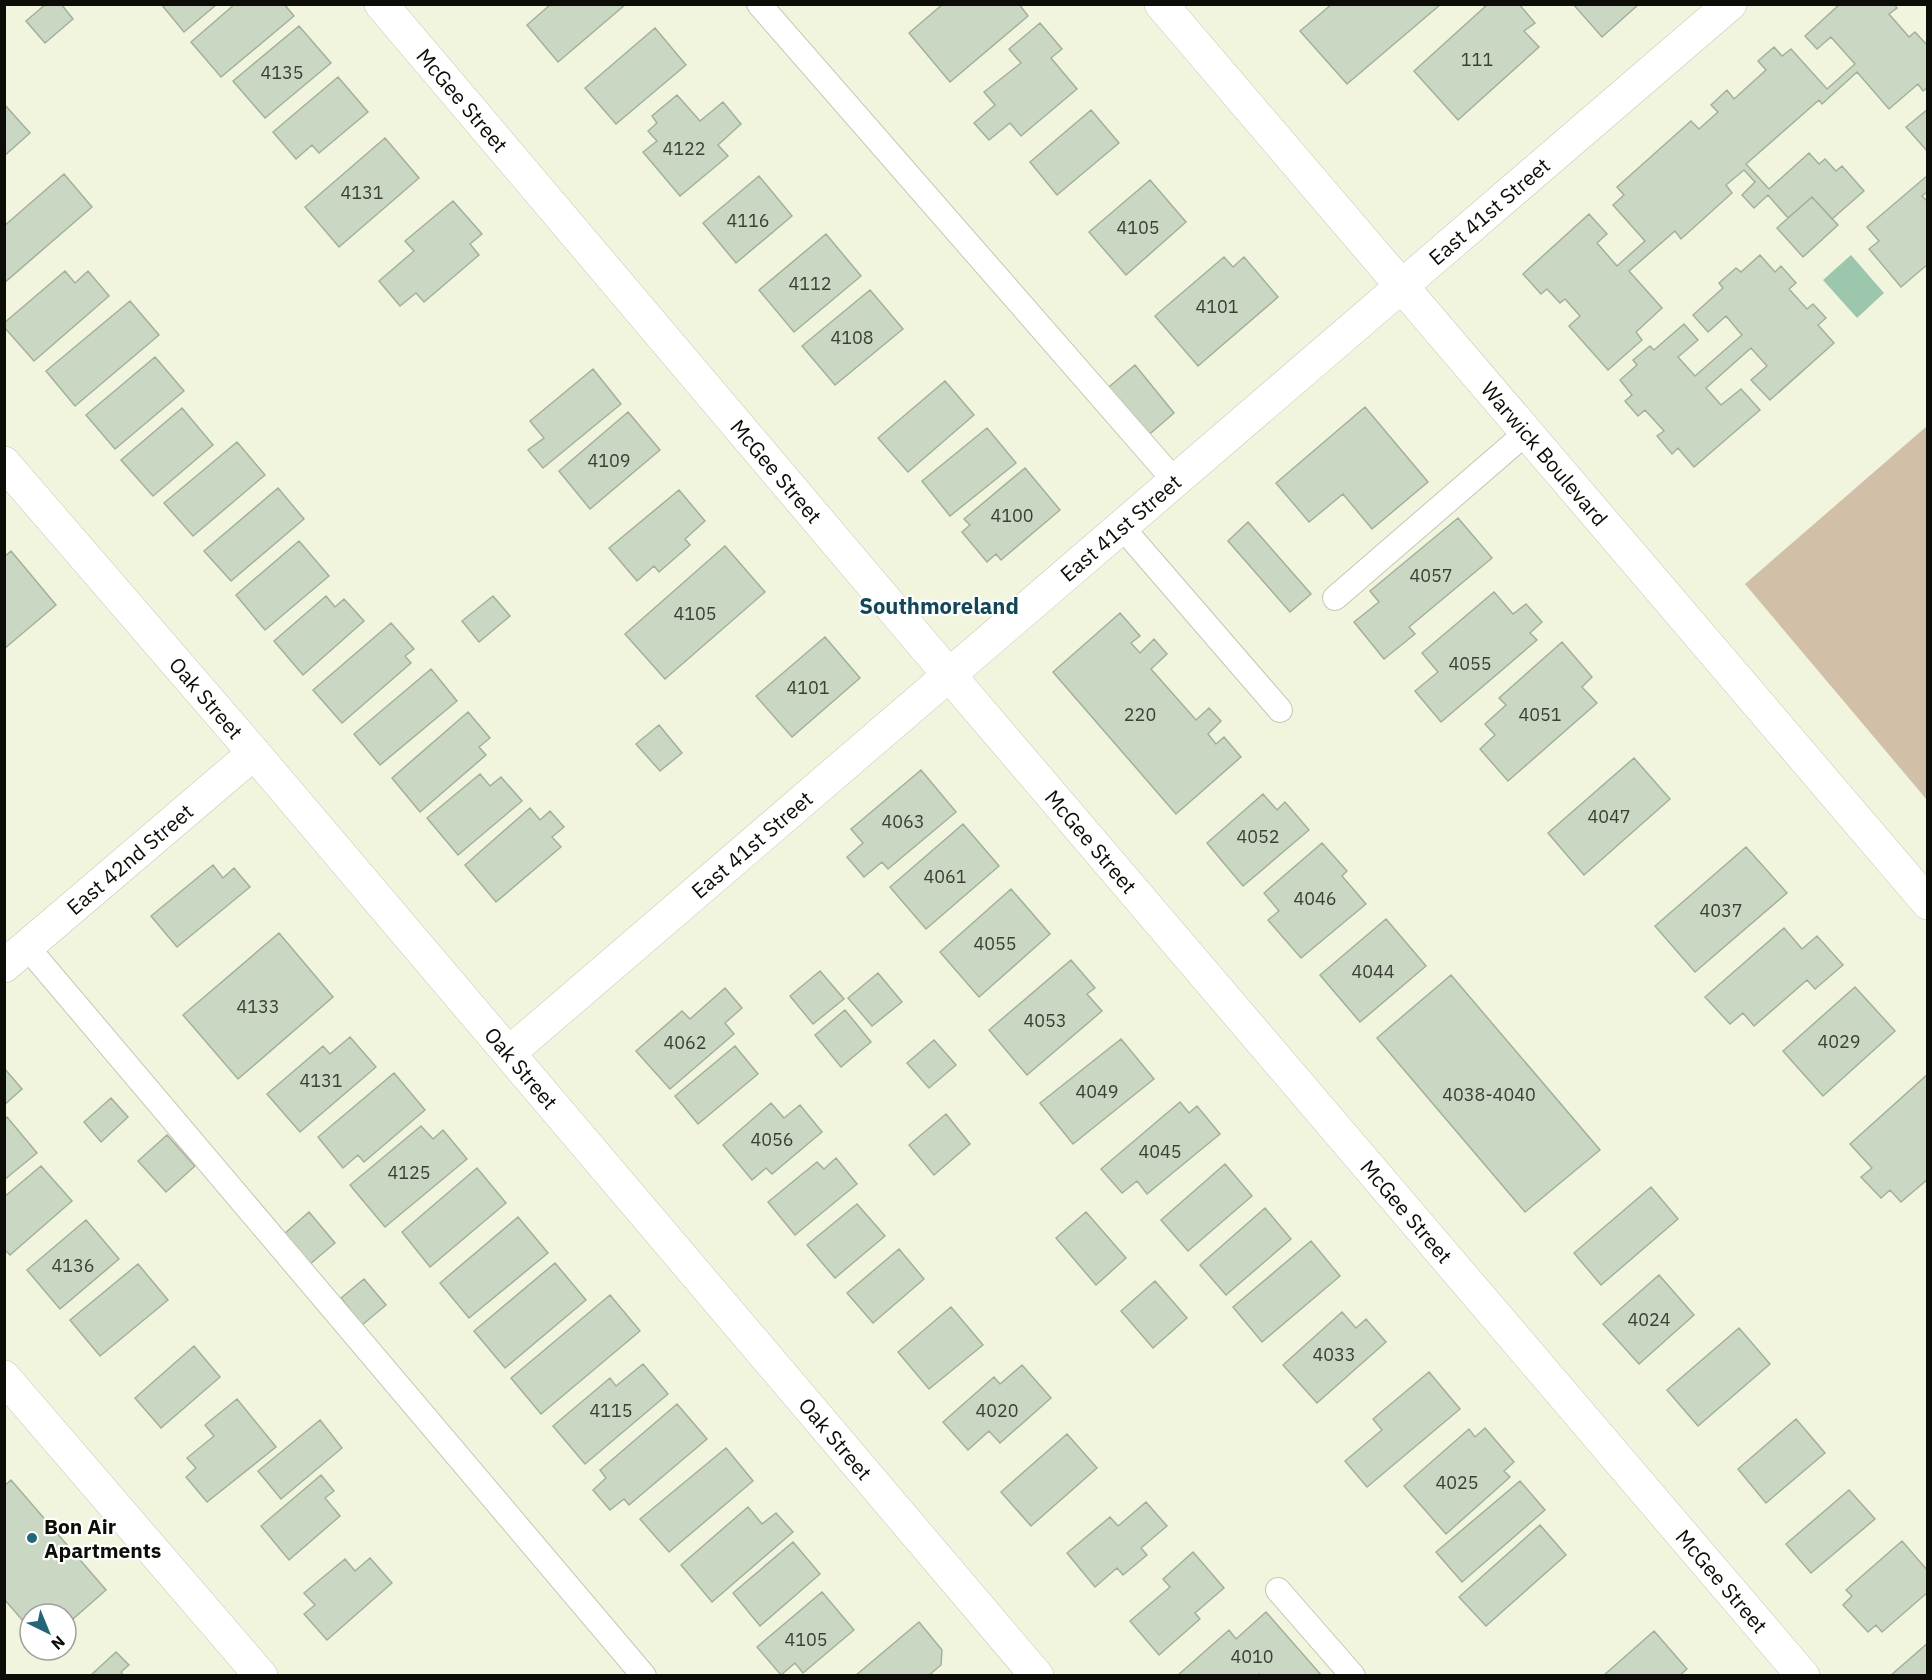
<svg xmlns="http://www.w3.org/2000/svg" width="1932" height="1680" font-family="'IBM Plex Sans',sans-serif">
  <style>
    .green { fill: #d1bfa8 }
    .water { fill: #9dc7ac }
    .building { fill: #c9d7c3; stroke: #a3b09d; stroke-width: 1.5 }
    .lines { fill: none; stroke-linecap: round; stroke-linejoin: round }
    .service-casing { stroke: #c4c8b2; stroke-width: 26 }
    .minor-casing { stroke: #c4c8b2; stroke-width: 34 }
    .service { stroke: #fff; stroke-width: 24 }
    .minor { stroke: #fff; stroke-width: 33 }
    .poi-dot { fill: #246579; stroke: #fff; stroke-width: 2 }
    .labels { text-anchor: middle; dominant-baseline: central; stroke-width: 4.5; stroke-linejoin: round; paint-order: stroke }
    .number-label { font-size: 18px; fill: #3b4035 }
    .street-label { font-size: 21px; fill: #0c0d06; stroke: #fff }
    .poi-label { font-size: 21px; font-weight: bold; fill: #0c0d06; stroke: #fff; text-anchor: start }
    .neighbourhood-label { font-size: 22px; font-weight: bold; fill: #124757; stroke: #fff }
  </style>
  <rect width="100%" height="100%" fill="#f1f5de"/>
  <path class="green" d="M1927,426l1,374h-1l-182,-216z"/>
  <path class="water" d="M1851,255l33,38 -27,25 -34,-38z"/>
  <path class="building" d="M46,4h15l12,15 -28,24 -19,-22z
    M161,4h56l-33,28z
    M235,4h49l10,12 -73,61 -30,-35z
    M551,4h75l-68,58 -31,-37z
    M943,4h76l9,12 -78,66 -41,-49z
    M1332,4h109l-94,80 -47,-53z
    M1488,4h31l16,19 -11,8 15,16 -81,73 -44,-49z
    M1573,4h66l-37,33z
    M1840,4h54l3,4 -8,6 20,23 6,-5 13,14v41l-5,4 -5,-7 -29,25 -32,-37 -35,32 -3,-4 -73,64 23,25 40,-36 10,11 6,-5 11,12 6,-5 22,25 -32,28 -20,-22 -24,21 -20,-23 -14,13 -12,-13 13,-13 -11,-12 -18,15 6,8 -51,46 -6,-8 -46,40 33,37 -26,24 6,8 -34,30 -39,-44 11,-10 -15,-17 -5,4 -13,-14 -6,5 -18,-20 66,-60 18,20 -10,9 20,23 28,-25 -32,-36 11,-10 -7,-8 74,-66 8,8 19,-17 -7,-7 16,-15 7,9 32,-29 -8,-9 16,-14 8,9 9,-7 36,40 28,-25 -24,-27 -14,12 -12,-13z
    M1040,23l22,26 -11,9 26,31 -56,47 -11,-13 -21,17 -15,-17 21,-18 -11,-13 37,-29 -12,-14z
    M299,26l32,37 -66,55 -32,-37z
    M655,28l31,37 -70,59 -31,-36z
    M338,77l30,35 -49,41 -7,-8 -16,14 -23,-27z
    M677,95l23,26 23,-19 18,22 -23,21 10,11 -48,40 -37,-44 14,-11 -9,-10 9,-8 -5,-7z
    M4,104l26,29 -26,23z
    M1928,109v43l-22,-25z
    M1091,110l28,33 -62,52 -27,-33z
    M385,138l34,40 -80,69 -34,-40z
    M64,174l28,33 -88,76v-57z
    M1928,175v16l-6,5 6,6v62l-27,23 -32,-38 10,-8 -12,-14z
    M759,176l33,40 -56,47 -33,-40z
    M1150,180l36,42 -60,53 -37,-43z
    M1812,197l26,28 -35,32 -26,-29z
    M453,201l29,33 -12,10 9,11 -55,47 -8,-9 -16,13 -21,-25 35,-30 -9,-10z
    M826,234l35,42 -67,56 -35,-42z
    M1760,255l15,17 6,-6 15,17 -7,6 18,20 6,-5 13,14 -8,7 16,18 -64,57 -19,-20 16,-14 -16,-18 -45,40 15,17 20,-16 19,21 -66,57 -16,-19 -6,6 -15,-18 7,-5 -19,-21 -7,6 -13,-15 7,-6 -12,-15 17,-15 -4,-5 17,-14 4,4 30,-26 14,16 -20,17 17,19 47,-41 -16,-19 -18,16 -15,-17 30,-27 -4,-5 17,-15 5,4z
    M1224,257l9,10 11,-10 34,40 -80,69 -43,-50z
    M65,271l10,12 13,-12 21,25 -75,65 -30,-34v-4z
    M870,290l33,39 -68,56 -33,-39z
    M130,301l29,34 -84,71 -29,-35z
    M155,357l29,34 -69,58 -29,-34z
    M1135,365l39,48 -30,26 -40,-48z
    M593,369l28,35 -78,64 -15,-18 16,-12 -14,-17z
    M945,381l29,34 -66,57 -30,-34z
    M1365,407l63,75 -56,47 -29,-35 -34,28 -33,-39z
    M182,408l31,37 -60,51 -32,-36z
    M628,412l32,38 -70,59 -31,-38z
    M987,428l29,35 -66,53 -28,-35z
    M237,442l28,33 -72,61 -29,-33z
    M1025,468l35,42 -59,50 -5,-6 -9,8 -25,-30 8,-7 -6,-6z
    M278,488l26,31 -73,62 -27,-30z
    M679,490l26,31 -20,18 5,6 -31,27 -5,-6 -17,15 -28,-33z
    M1458,518l34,40 -83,69 6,7 -31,25 -30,-37 25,-20 -9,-11z
    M1248,522l63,72 -21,18 -62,-71z
    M299,541l30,35 -64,54 -29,-35z
    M725,546l40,46 -100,87 -40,-45z
    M11,551l45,54 -52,44v-92z
    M1494,592l19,22 13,-10 16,18 -12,11 7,7 -96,82 -26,-31 23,-19 -16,-19z
    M326,596l9,11 9,-8 20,22 -61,54 -29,-34z
    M493,596l17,20 -31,26 -17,-21z
    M1120,613l20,23 -9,7 9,10 14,-14 13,15 -16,15 45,51 13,-12 12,13 -13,13 8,10 8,-7 17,20 -65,57 -123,-142z
    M391,623l23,26 -9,7 6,7 -69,60 -29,-33z
    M825,637l35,41 -68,59 -36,-41z
    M1562,642l30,35 -10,10 15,16 -89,78 -28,-32 15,-14 -10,-11 21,-19 -7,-7z
    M431,669l26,32 -77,64 -26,-31z
    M468,712l22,26 -11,9 7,8 -66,57 -28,-34z
    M659,725l23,28 -22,18 -24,-27z
    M1634,758l36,41 -86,76 -36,-42z
    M921,770l35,42 -68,57 -6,-7 -18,15 -17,-20 16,-14 -12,-14z
    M480,774l10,12 11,-9 21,24 -64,54 -31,-37z
    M1263,794l14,16 8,-8 24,28 -66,56 -36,-43z
    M530,808l10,12 10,-9 14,16 -12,10 9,10 -65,55 -31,-37z
    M963,824l36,42 -73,63 -36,-42z
    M1322,843l25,28 -5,5 24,28 -65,54 -33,-38 11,-9 -15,-18z
    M1746,847l41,46 -92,79 -40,-46z
    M213,865l10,13 11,-10 16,19 -73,60 -26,-31z
    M1011,889l39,45 -71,63 -39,-45z
    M1386,919l40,47 -66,56 -40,-47z
    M1784,928l18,21 15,-13 26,29 -28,24 -8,-9 -53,46 -11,-13 -13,11 -25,-27z
    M279,933l54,64 -95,82 -55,-64z
    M1071,960l24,28 -8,6 15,17 -75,64 -38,-45z
    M820,971l24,28 -31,25 -23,-28z
    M878,973l24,29 -30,24 -24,-28z
    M1451,975l149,175 -75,62 -148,-174z
    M1855,987l40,44 -72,65 -40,-45z
    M725,988l17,20 -17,15 9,11 -64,55 -34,-38 46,-40 8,8z
    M845,1010l26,32 -30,25 -26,-32z
    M350,1037l26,30 -76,65 -33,-38 56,-48 7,8z
    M1121,1039l33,40 -81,65 -33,-41z
    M934,1040l22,25 -27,23 -22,-25z
    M735,1046l23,28 -60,50 -23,-28z
    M4,1068l18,21 -18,16z
    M394,1073l31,37 -61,52 -6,-7 -15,13 -25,-31z
    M1928,1074v105l-27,23 -11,-12 -9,8 -20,-21 11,-9 -22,-24z
    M111,1098l17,19 -27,25 -17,-20z
    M1180,1102l9,11 8,-7 23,28 -73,60 -10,-13 -15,12 -21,-24z
    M771,1103l13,15 16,-13 22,27 -50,42 -6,-6 -14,12 -29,-35z
    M946,1114l24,30 -36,31 -25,-30z
    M7,1117l30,36 -33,27v-60z
    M421,1126l12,13 10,-9 24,29 -82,68 -35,-42z
    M167,1135l28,31 -29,26 -28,-31z
    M836,1158l21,26 -62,51 -27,-33 49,-40 7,7z
    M1225,1164l27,32 -64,55 -27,-31z
    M41,1166l31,35 -62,54 -6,-6v-52z
    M477,1168l29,35 -76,64 -28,-35z
    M1651,1187l27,32 -77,66 -27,-32z
    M857,1204l28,32 -50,42 -28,-33z
    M1265,1208l26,31 -65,56 -26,-30z
    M309,1212l26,31 -26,22 -26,-30z
    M1086,1212l40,46 -30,27 -40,-47z
    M518,1217l30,36 -79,65 -29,-35z
    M86,1220l33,39 -59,50 -33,-39z
    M1311,1241l29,35 -78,66 -29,-35z
    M899,1249l25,30 -51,44 -26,-30z
    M555,1263l31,37 -81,68 -31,-37z
    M138,1264l30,36 -68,56 -30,-36z
    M1659,1275l35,40 -55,49 -36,-40z
    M364,1279l22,26 -24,20 -21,-27z
    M1155,1281l32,37 -34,30 -32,-37z
    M610,1295l30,36 -99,83 -30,-36z
    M951,1307l32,38 -54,44 -31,-37z
    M1342,1312l14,16 10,-9 20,23 -69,61 -34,-38z
    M1739,1328l31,36 -72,62 -31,-36z
    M194,1346l26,31 -59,51 -26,-30z
    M643,1364l25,30 -83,70 -32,-38 57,-48 6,8z
    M1022,1365l29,33 -51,45 -11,-12 -21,19 -25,-28 51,-45 6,7z
    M1429,1372l31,37 -93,78 -22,-26 37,-31 -9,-11z
    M237,1399l39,48 -69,55 -21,-25 10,-9 -9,-10 27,-22 -9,-11z
    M677,1404l30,35 -78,66 -5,-6 -14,11 -17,-20 13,-12 -6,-8z
    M1796,1419l29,34 -59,50 -28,-34z
    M320,1420l22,28 -61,51 -23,-28z
    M1485,1428l29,34 -10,9 6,6 -64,57 -42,-48 65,-57 6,8z
    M1067,1434l30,34 -66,58 -30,-34z
    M726,1448l27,33 -84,71 -29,-33z
    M321,1475l13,16 -9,7 15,18 -51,44 -28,-34z
    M11,1480l95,110 -40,35v-11h-36v15l-26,-30v-113z
    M1520,1481l25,29 -83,72 -26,-30z
    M1849,1490l26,29 -64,54 -25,-29z
    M1146,1502l21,24 -26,22 6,7 -24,20 -6,-7 -22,19 -28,-34 43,-36 8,9z
    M748,1507l14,17 14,-11 17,19 -81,70 -31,-37z
    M1540,1525l26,30 -80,71 -27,-29z
    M1902,1541l26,30v21l-46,40 -6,-7 -8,7 -25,-27 9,-9 -6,-6z
    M793,1542l27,32 -60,52 -27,-33z
    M1193,1552l31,36 -29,25 5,6 -41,36 -29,-34 40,-34 -7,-8z
    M370,1558l22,25 -65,57 -23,-26 11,-9 -11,-12 41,-34 10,12z
    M822,1592l32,38 -51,43 -8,-10 -14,12 -24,-28z
    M1266,1612l56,64h-61l-2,-2 -2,2h-80l52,-46 7,9z
    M919,1622l23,28 -1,15 -13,11h-73z
    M1654,1631l33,38 -8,7h-76z
    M1928,1643v33h-38z
    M116,1652l13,13 -8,7 3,4h-34z"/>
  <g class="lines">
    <defs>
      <path id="service" d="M759,4l415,476
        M1121,526l159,184
        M1335,598l191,-165
        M27,947l617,729
        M1278,1590l75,86"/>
      <g id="minor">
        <path id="s1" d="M381,4l540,638 882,1034"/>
        <path id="s2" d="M1161,4l767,899"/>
        <path id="s3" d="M4,463l250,290 783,923"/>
        <path id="s4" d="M4,966l250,-213"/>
        <path id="s5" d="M509,1053l1221,-1049"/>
        <path d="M4,1377l257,299"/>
      </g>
    </defs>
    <use href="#service" class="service-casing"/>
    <use href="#minor" class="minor-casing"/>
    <use href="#service" class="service"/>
    <use href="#minor" class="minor"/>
  </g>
  <circle class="poi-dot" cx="32" cy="1538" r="6"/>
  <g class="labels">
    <g class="number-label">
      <text x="1477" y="59">111</text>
      <text x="282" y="72">4135</text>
      <text x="684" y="148">4122</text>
      <text x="362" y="192">4131</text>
      <text x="748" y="220">4116</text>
      <text x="1138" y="227">4105</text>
      <text x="810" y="283">4112</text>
      <text x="1217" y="306">4101</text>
      <text x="852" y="337">4108</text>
      <text x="609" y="460">4109</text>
      <text x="1012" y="515">4100</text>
      <text x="1431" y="575">4057</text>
      <text x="695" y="613">4105</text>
      <text x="1470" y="663">4055</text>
      <text x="808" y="687">4101</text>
      <text x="1140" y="714">220</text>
      <text x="1540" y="714">4051</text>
      <text x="1609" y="816">4047</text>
      <text x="903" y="821">4063</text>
      <text x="1258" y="836">4052</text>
      <text x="945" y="876">4061</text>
      <text x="1315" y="898">4046</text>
      <text x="1721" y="910">4037</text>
      <text x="995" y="943">4055</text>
      <text x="1373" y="971">4044</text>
      <text x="258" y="1006">4133</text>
      <text x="1045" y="1020">4053</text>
      <text x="1839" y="1041">4029</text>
      <text x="685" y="1042">4062</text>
      <text x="321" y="1080">4131</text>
      <text x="1097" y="1091">4049</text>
      <text x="1489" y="1094">4038-4040</text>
      <text x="772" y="1139">4056</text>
      <text x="1160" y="1151">4045</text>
      <text x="409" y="1172">4125</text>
      <text x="73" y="1265">4136</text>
      <text x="1649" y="1319">4024</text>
      <text x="1334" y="1354">4033</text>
      <text x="611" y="1410">4115</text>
      <text x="997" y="1410">4020</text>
      <text x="1457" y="1482">4025</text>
      <text x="806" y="1639">4105</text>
      <text x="1252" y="1656">4010</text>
    </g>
    <g class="street-label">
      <text stroke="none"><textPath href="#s1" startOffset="126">McGee Street</textPath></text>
      <text stroke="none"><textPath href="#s5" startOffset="1292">East 41st Street</textPath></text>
      <text stroke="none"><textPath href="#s2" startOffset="591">Warwick Boulevard</textPath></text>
      <text stroke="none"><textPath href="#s1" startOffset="612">McGee Street</textPath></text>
      <text stroke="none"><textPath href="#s5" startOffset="806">East 41st Street</textPath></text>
      <text stroke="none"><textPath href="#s3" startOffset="310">Oak Street</textPath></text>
      <text stroke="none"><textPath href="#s1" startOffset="1098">McGee Street</textPath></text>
      <text stroke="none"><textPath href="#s5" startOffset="320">East 41st Street</textPath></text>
      <text stroke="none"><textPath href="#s4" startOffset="165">East 42nd Street</textPath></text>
      <text stroke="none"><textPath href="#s3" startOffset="796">Oak Street</textPath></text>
      <text stroke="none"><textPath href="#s1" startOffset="1584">McGee Street</textPath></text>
      <text stroke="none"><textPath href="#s3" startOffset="1282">Oak Street</textPath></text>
      <text stroke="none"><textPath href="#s1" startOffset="2070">McGee Street</textPath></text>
    </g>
    <g class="poi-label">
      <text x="44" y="1526">Bon Air<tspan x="44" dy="24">Apartments</tspan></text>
    </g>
    <g class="neighbourhood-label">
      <text x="939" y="605">Southmoreland</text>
    </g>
  </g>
  <rect width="1932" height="1680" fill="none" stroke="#0c0d06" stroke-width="12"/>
  <g transform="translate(48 1632) rotate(137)"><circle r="28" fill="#ffffff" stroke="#9e9e9b" stroke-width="1.5"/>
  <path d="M0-4.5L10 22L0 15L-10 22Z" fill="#246579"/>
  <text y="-9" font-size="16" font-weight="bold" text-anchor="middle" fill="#0c0d06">N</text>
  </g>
</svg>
